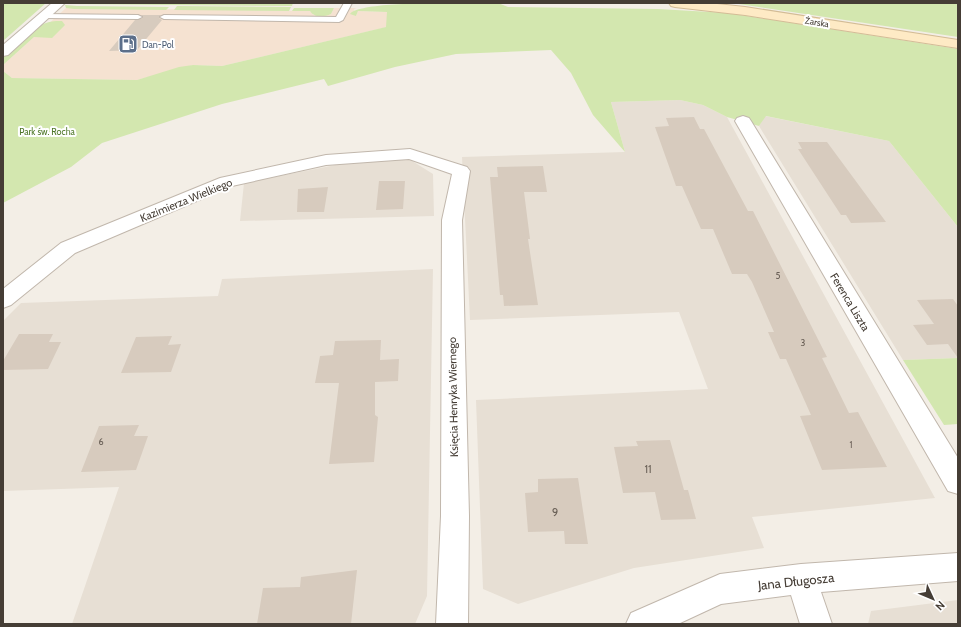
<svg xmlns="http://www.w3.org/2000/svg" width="961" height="627" font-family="Cabin,sans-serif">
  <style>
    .residential { fill: #e7dfd4 }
    .commercial { fill: #f5e2d1 }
    .green { fill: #d3e7af }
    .building { fill: #d7cbbe }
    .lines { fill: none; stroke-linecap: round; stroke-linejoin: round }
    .lane-casing { stroke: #c1b7ac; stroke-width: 2 }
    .street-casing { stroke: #c1b7ac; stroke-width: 2 }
    .secondary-casing { stroke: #d3bc96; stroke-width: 2 }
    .lane { fill: #fff; fill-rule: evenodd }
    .street { fill: #fff; fill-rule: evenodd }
    .secondary { fill: #feeac5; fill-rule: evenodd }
    .labels { text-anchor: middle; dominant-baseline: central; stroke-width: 4; stroke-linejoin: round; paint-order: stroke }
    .far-street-label { font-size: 9px; fill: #453d35; stroke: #fff }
    .far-service-label { font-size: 9px; fill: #4e5e75; stroke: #fff; text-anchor: start }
    .far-park-label { font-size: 9px; fill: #4f7729; stroke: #fff }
    .number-label { font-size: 9px; fill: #6a6057 }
    .street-label { font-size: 11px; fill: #453d35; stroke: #fff }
    .near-number-label { font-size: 11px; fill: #6a6057 }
    .near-street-label { font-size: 13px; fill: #453d35; stroke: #fff }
  </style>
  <rect width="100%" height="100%" fill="#f3eee6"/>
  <path class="residential" d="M680,100l23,5 24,12 208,381 -183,19 12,31 -130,20 -116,36 -35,-15 -7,-189 232,-11 -29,-77 -209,8 -8,-163 163,-5 -14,-50z
    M765,116l124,25 69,86v131l-55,2 -144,-234z
    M409,159l24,15 1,42 -194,5 4,-38 102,-20z
    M433,269l-6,327 -12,28h-343l47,-137 -116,4v-170l18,-18 197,-7 4,-17z
    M958,600v24h-90l3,-13z"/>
  <path class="commercial" d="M66,8l244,3 4,4 7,1 10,-2 3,-6h23l-3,1 2,7 2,-5 29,1v15l-165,39 -29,-1 -56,15 -125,-2 -9,-7v-6z"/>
  <path class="green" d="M3,3h43l-43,38z
    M68,3h225l-1,3 -226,-2z
    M498,3l10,4 150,2 70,4 230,36v178l-69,-86 -123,-25 -7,10 -32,-9 -24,-12 -23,-5 -69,2 14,50 -32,-37 -22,-42 -20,-23 -95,4 -61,13 -67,19 -4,-7 -102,25 -120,39 -31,24 -68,36v-132l9,7 125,2 42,-13 14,-2 29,1 164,-39 1,-15 -29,-1 -2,5 -6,-2c9,-14 126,-11 148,-11z
    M732,3h226v34z
    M65,5l12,1 92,1 -3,3 -92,-1 -8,-1z
    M177,6l114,1 -2,4 -115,-1z
    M294,8h40l-3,6c-7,3 -17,4 -21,-3h-18z
    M56,21h6l3,4 -13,13 -18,-1 -31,28v-9c15,-13 32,-34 53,-35z
    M958,358v66l-14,1 -41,-65z"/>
  <path class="building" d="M141,15h20l-2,3 3,2 -25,30 -28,1 26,-31 8,-2z
    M694,117l6,12h4l44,82h5l74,146 -5,1 27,55 9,-1 29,55 -65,3 -22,-54 11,-1 -25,-56h-6l-12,-27h6l-22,-50 -5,-8h-15l-19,-45h-12l-19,-43h-6l-21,-59 14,-1 -3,-8z
    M798,142h29l59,80 -35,1 -5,-8h-5l-43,-66h4z
    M543,166l4,26h-23l6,47h-2l10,66 -34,1 -1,-11h-3l-10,-118h8l-1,-10z
    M379,181h26l-2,28 -27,1z
    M328,187l-4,25h-27l1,-23z
    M953,299l5,7v52l-10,-14 -21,1 -14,-20 21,-1 -17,-24z
    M19,334h34l-4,8h12l-13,27 -45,1v-9z
    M172,336l-4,9 13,-1 -10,28 -50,1 15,-36z
    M381,340l-1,20 19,-1 -1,22 -23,1v33l3,2 -4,45 -45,2 10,-81h-24l5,-27 13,-1 2,-14z
    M139,425l-5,11h14l-12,34 -55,2 18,-46z
    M670,440l14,50h4l8,29 -35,1 -6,-28 -32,1 -9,-46 24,-1 -2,-5z
    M578,478l10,66h-23l-1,-13 -36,1 -3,-39 13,-1v-13z
    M357,570l-6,54h-94l6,-36 37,-1 1,-10z"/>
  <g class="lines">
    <defs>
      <path id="lane" d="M344,3h8l-9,17 -4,2 -175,-3 -4,-2 4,-2 172,2z
        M42,14l96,1 4,2 -4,2 -93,-1 -4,-2z"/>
      <path id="street" d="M52,3h13l-57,52 -5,1v-11z
        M743,116l6,2 2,3 207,337v36l-10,-3 -213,-370 2,-3z
        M410,149l57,18 3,4 -8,49 7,296 -1,108h-32l5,-108 1,-296 10,-46 -43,-15 -83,6 -94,21 -157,67 -64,52 -8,3v-19l58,-46 159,-65 106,-23z
        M958,553v28l-137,11 11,32h-32l-9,-29 -70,9 -43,20h-52l5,-11 89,-39 81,-10z"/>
      <path id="secondary" d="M669,3h39l37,4 213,33v8l-213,-33 -70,-8 -4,-1z"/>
    </defs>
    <use href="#lane" class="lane-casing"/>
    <use href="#street" class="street-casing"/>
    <use href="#secondary" class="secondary-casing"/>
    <use href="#lane" class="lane"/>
    <use href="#street" class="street"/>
    <use href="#secondary" class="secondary"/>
  </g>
  <defs>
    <symbol id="fuel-square" viewBox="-11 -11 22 22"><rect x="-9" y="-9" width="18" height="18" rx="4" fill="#5c6f8a" stroke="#fff"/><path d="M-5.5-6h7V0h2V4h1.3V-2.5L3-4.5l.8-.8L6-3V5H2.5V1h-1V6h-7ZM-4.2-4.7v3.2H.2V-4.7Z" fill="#fff"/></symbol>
  </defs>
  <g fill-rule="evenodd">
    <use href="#fuel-square" x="117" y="33" width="22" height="22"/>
  </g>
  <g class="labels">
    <g class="far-street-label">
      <text transform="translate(817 22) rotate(9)">Żarska</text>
    </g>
    <g class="far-service-label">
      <text x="142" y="44">Dan-Pol</text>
    </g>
    <g class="far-park-label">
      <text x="47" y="131">Park św. Rocha</text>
    </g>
    <g class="number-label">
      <text x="778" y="275">5</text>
      <text x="803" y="342">3</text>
      <text x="101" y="441">6</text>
      <text x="851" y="444">1</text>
    </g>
    <g class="street-label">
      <text transform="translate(186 200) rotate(-22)">Kazimierza Wielkiego</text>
      <text transform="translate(850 302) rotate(59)">Ferenca Liszta</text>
      <text transform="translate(453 397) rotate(-91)">Księcia Henryka Wiernego</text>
    </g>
    <g class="near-number-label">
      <text x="648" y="469">11</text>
      <text x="555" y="512">9</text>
    </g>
    <g class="near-street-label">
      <text transform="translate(796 581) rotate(-6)">Jana Długosza</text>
    </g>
  </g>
  <rect width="961" height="627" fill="none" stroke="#453d35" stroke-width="8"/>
  <g transform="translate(933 599) rotate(134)" stroke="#ffffff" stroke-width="3" paint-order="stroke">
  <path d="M0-3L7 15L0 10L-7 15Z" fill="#453d35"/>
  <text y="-6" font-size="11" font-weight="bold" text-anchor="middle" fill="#453d35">N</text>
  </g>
</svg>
